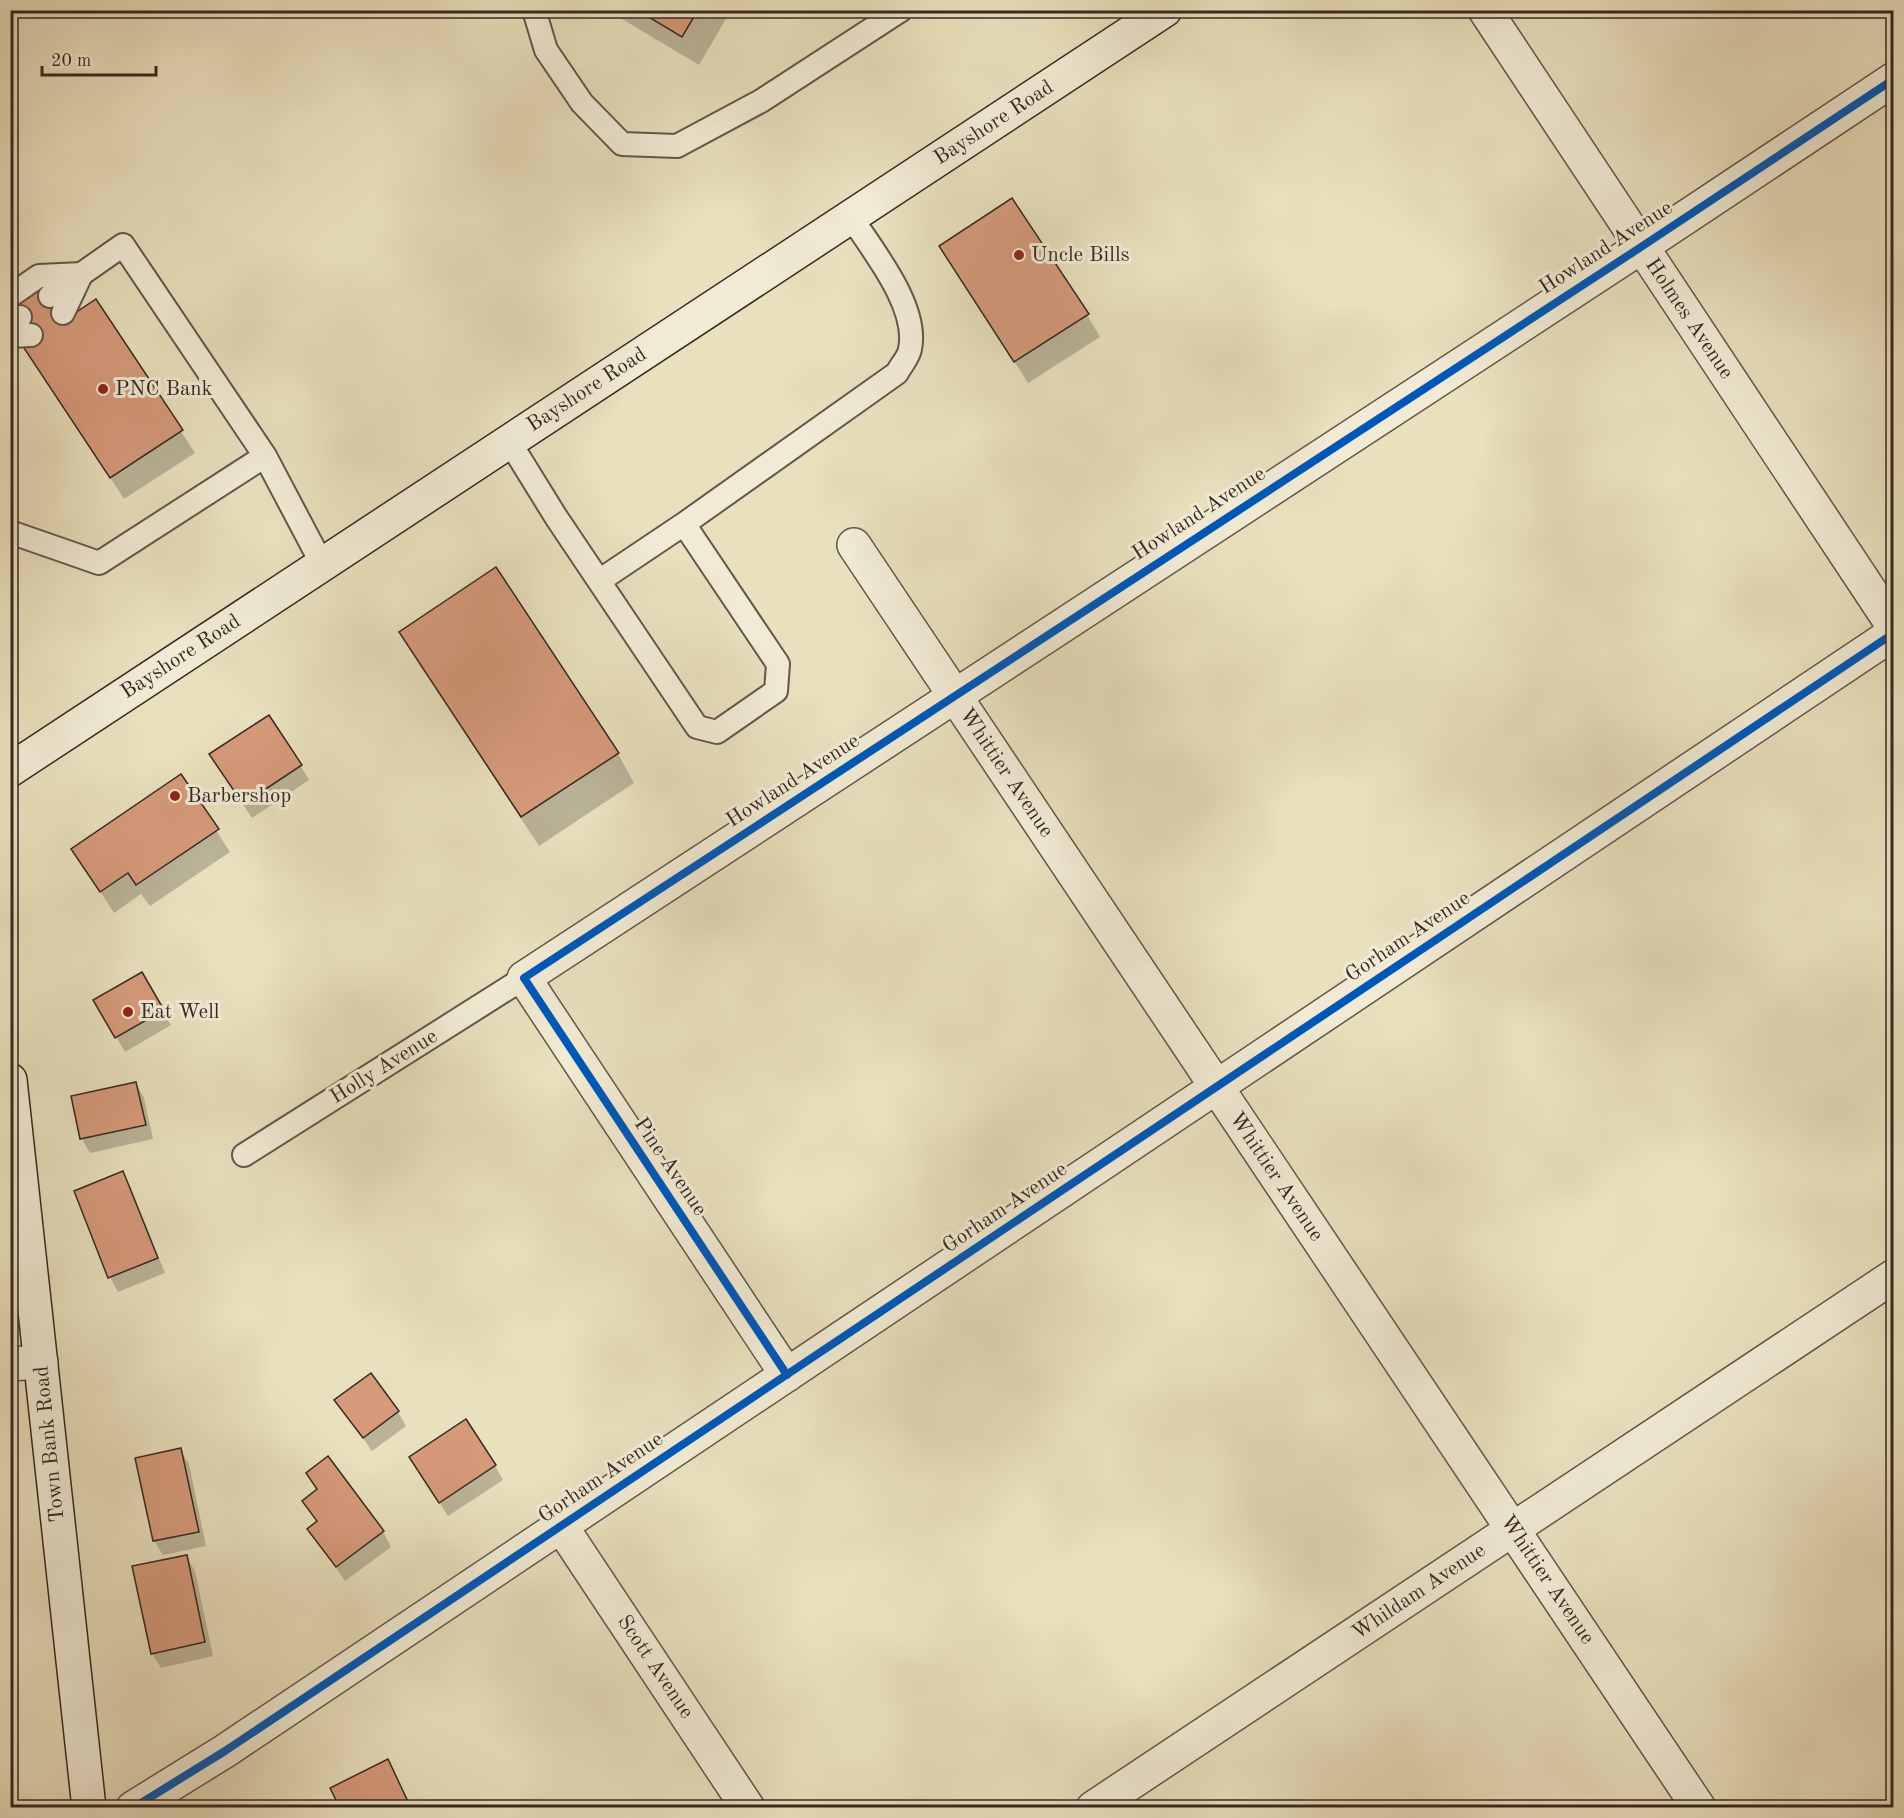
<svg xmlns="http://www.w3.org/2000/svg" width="1904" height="1818" font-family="'Old Standard TT',serif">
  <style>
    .shadow { fill: #0003 }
    .building { fill: #d69a7b; stroke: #362823; stroke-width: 1.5 }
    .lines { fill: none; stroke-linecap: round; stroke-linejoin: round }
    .lane-casing { stroke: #63564a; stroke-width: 26 }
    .street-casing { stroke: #63564a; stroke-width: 36 }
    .secondary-casing { stroke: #362823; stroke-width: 36 }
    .lane { stroke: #f1ebd5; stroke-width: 22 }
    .street { stroke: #f1ebd5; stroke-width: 33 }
    .secondary { stroke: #f1ebd5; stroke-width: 33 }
    .cycleway-casing { stroke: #f1ebd5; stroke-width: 11 }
    .cycleway { stroke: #0057b8; stroke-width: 8 }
    .poi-dot { fill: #8f2418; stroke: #f1ebd5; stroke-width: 2 }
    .labels { text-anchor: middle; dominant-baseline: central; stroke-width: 6; stroke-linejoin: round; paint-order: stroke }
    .street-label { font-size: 21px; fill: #362823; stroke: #f1ebd5 }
    .poi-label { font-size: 21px; fill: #362823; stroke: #f1ebd5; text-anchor: start }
  </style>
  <rect width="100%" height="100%" fill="#e9e0be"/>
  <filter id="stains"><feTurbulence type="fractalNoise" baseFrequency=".00333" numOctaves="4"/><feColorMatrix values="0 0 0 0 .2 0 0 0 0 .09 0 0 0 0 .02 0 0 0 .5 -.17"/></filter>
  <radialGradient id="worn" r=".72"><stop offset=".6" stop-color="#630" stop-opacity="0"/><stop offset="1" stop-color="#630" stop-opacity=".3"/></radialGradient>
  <path class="shadow" d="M607,10h124l-32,55z
    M954,268l133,47 13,22 -72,46z
    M96,301l99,152 -71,46 -98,-151z
    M495,569l123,185 16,29 -95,63 -122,-185 -16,-29z
    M300,765l9,15 -57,38 -32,-49z
    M181,776l49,76 -80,54 -9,-12 -27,19 -41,-64z
    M142,974l29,51 -46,27 -30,-51z
    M136,1084l8,14 9,41 -63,14 -8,-14 -9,-41z
    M123,1173l8,15 34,85 -47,19 -8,-15z
    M336,1400l62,12 8,14 -34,25z
    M180,1450l9,14 17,82 -43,9 -9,-14z
    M328,1458l55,74 8,15 -46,34 -36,-52 9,-7 -14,-21 14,-10 -10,-17z
    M495,1466l8,14 -55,36 -28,-44z
    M186,1557l9,14 18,85 -52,12 -9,-15z"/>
  <path class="building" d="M637,10h61l-16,27z
    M1012,198l77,116 -75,48 -75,-116z
    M41,287l22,34 33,-22 87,131 -73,48 -86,-130 6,-5 -20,-29v-7z
    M496,567l123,186 -98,64 -122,-185z
    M269,715l33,50 -59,39 -34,-50z
    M181,774l38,55 -83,56 -8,-12 -28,19 -29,-43z
    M142,972l22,38 -49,28 -22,-38z
    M136,1082l10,43 -66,14 -9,-43z
    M123,1171l35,87 -50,20 -34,-87z
    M371,1373l28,38 -36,27 -29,-38z
    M466,1419l30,46 -57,38 -30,-46z
    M181,1448l18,84 -46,9 -18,-83z
    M328,1456l56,75 -48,36 -29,-38 10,-8 -15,-20 15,-12 -11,-16z
    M187,1555l18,87 -54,12 -19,-88z
    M388,1759l23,49h-71l-10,-20z"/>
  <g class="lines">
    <defs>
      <path id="lane" d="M534,10l12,40 36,53 40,41 55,2 84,-45 140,-91
        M10,296l29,-20 43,-2
        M50,296l73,-51 142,211 57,108
        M63,313l18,-38
        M10,323l10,-6
        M10,336l21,-1
        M509,441l47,76 141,210 20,5 59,-41 2,-27 -94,-140 213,-151c4,-8 12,-16 13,-24 9,-42 -37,-98 -59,-132
        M10,532l89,31 166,-107
        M599,581l85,-57
        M244,1155l280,-177"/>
      <path id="street" d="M1485,10l409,617
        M854,545l845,1263
        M10,1364l31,-2
        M787,1375l-263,-397 1117,-731 253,-168
        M561,1526l187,282
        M133,1808l92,-57 1669,-1118
        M1093,1808l801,-532"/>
      <path id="secondary" d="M10,770l1155,-760
        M10,1080l79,728"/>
    </defs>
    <use href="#lane" class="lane-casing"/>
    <use href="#street" class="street-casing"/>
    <use href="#secondary" class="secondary-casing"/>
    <use href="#lane" class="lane"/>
    <use href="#street" class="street"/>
    <use href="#secondary" class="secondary"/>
    <defs>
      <path id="cycleway" d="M787,1375l-263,-397 1117,-731 253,-168
        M133,1808l92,-57 1669,-1118"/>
    </defs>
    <use href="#cycleway" class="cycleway-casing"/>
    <use href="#cycleway" class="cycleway"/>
  </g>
  <g class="poi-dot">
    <circle cx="1019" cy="255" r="6"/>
    <circle cx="103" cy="389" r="6"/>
    <circle cx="175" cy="796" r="6"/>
    <circle cx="128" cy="1012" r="6"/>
  </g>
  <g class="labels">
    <g class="street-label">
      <text transform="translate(994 123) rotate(-33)">Bayshore Road</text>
      <text transform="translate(1606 248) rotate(-33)">Howland Avenue</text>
      <text transform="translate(1689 319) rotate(56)">Holmes Avenue</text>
      <text transform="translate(587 390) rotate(-33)">Bayshore Road</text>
      <text transform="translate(1199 514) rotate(-33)">Howland Avenue</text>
      <text transform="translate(181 657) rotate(-33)">Bayshore Road</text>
      <text transform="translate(1006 773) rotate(56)">Whittier Avenue</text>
      <text transform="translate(793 781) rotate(-33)">Howland Avenue</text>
      <text transform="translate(1408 937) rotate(-34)">Gorham Avenue</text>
      <text transform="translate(384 1067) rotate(-32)">Holly Avenue</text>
      <text transform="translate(670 1167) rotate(56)">Pine Avenue</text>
      <text transform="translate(1276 1177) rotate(56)">Whittier Avenue</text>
      <text transform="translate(1005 1208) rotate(-34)">Gorham Avenue</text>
      <text transform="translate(50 1444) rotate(-96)">Town Bank Road</text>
      <text transform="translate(601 1478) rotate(-34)">Gorham Avenue</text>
      <text transform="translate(1547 1580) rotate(56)">Whittier Avenue</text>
      <text transform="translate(1419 1592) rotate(-34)">Whildam Avenue</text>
      <text transform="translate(655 1667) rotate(56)">Scott Avenue</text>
    </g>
    <g class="poi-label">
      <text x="1031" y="255">Uncle Bills</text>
      <text x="115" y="389">PNC Bank</text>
      <text x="187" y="796">Barbershop</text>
      <text x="140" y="1012">Eat Well</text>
    </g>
  </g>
  <rect width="1904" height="1818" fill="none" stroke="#e9e0be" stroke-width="36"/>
  <rect x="12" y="12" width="1880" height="1794" fill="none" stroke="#362823" stroke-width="3"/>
  <rect x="18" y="18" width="1868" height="1782" fill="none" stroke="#362823" stroke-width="1.5"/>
  <path d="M42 66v9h114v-9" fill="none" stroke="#362823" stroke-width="3"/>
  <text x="51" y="66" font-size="18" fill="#362823" stroke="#f1ebd5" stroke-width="4.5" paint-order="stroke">20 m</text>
  <rect width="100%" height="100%" filter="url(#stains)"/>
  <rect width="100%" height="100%" fill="url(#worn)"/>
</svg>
